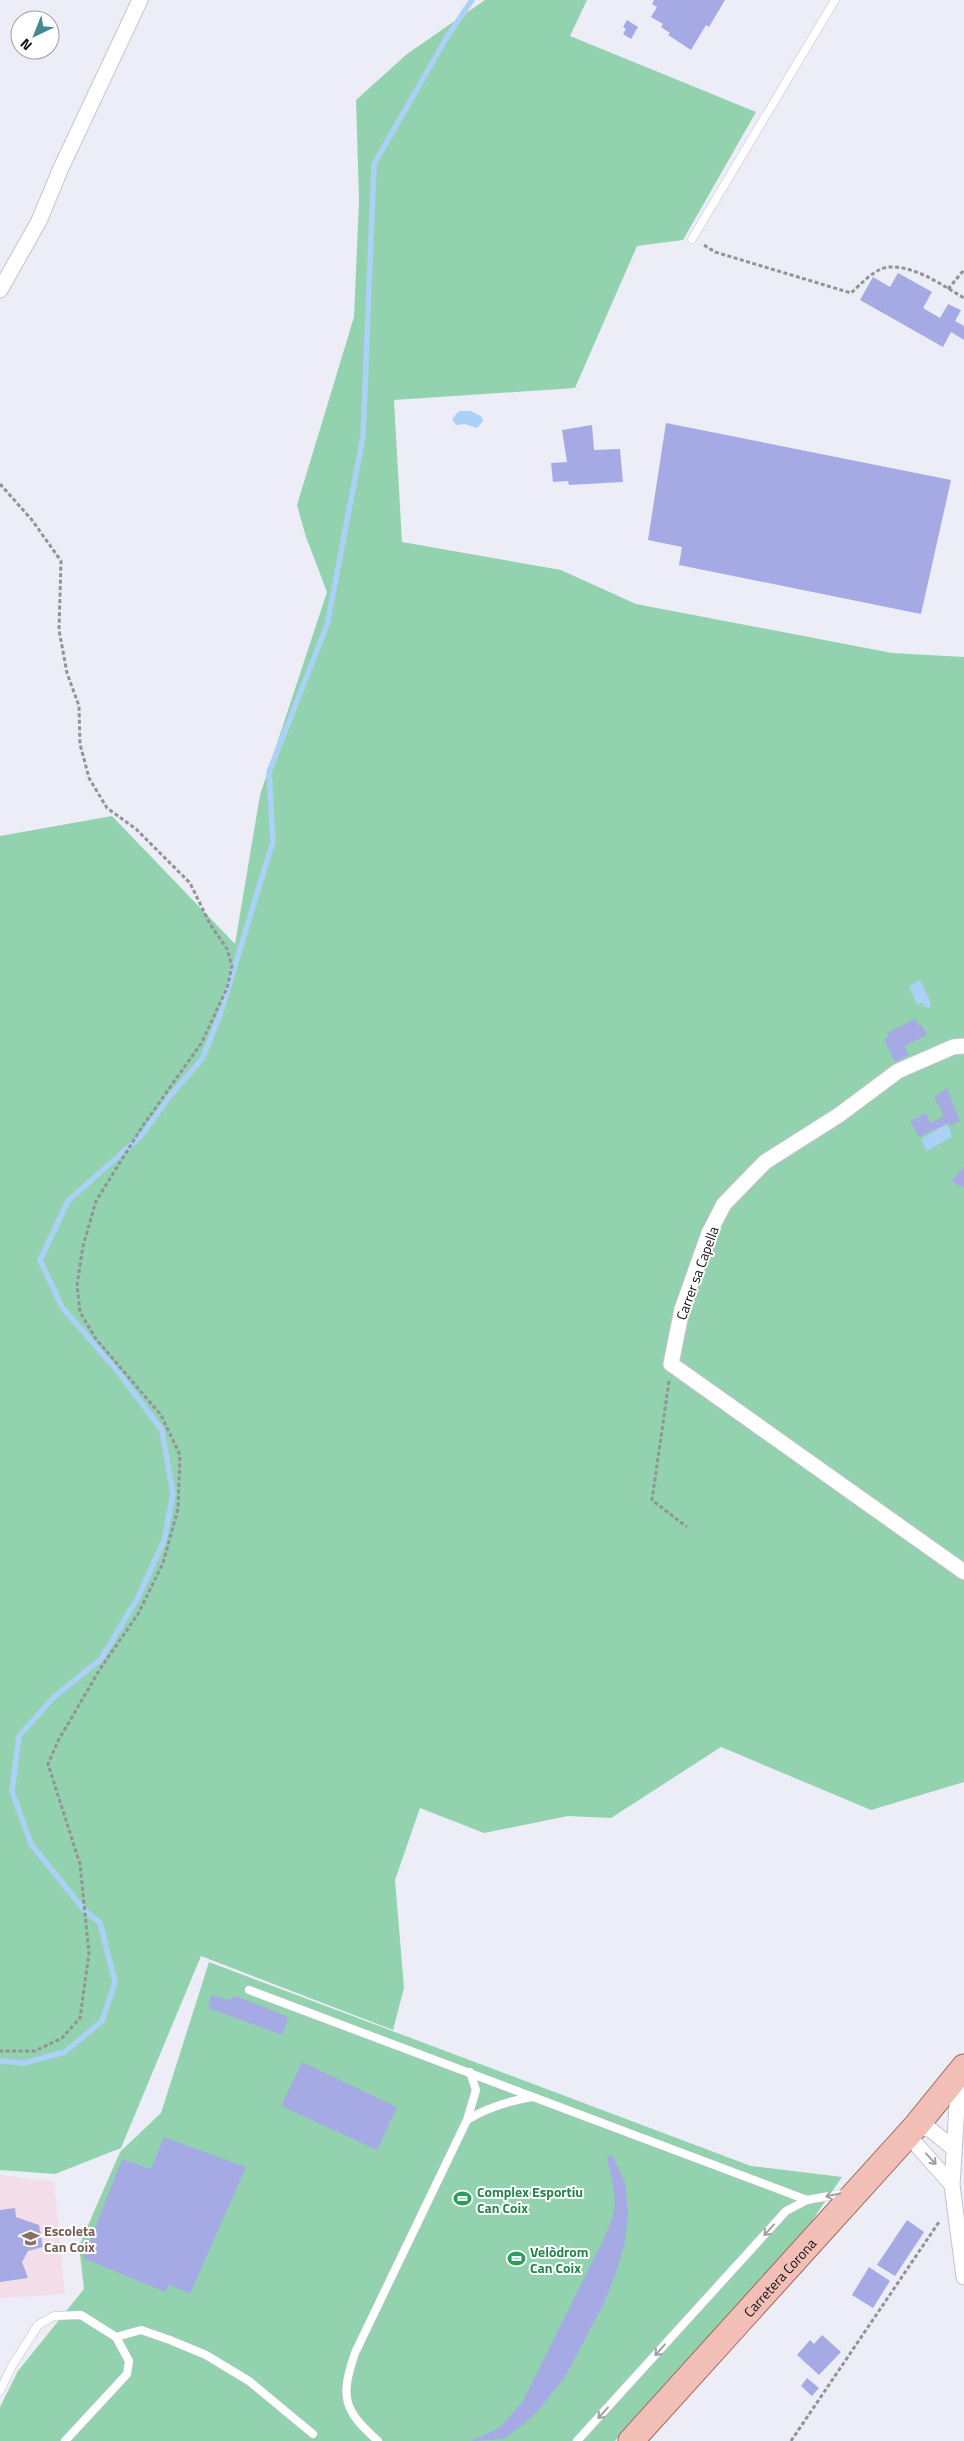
<svg xmlns="http://www.w3.org/2000/svg" width="964" height="2441" font-family="'Titillium Web',sans-serif">
  <style>
    .education { fill: #f3dde9 }
    .green { fill: #93d2af }
    .water { fill: #abd1f7 }
    .lines { fill: none; stroke-linecap: round; stroke-linejoin: round }
    .stream { stroke: #abd1f7; stroke-width: 5.5 }
    .building { fill: #a6aae4 }
    .lane-casing { stroke: #c3c2cc; stroke-width: 9 }
    .street-casing { stroke: #c3c2cc; stroke-width: 17 }
    .primary-casing { stroke: #9d675c; stroke-width: 27 }
    .path { stroke: #929299; stroke-width: 3; stroke-dasharray: 4 2.5; stroke-linecap: butt }
    .lane { stroke: #fff; stroke-width: 8 }
    .street { stroke: #fff; stroke-width: 15 }
    .primary { stroke: #f1bfb5; stroke-width: 25 }
    .oneway { stroke: #a0a0a1 }
    .labels { text-anchor: middle; dominant-baseline: central; stroke-width: 4; stroke-linejoin: round; paint-order: stroke }
    .street-label { font-size: 14px; fill: #121215; stroke: #fff }
    .leisure-label { font-size: 14px; font-weight: bold; fill: #27864d; stroke: #fff; text-anchor: start }
    .education-label { font-size: 14px; font-weight: bold; fill: #785e54; stroke: #fff; text-anchor: start }
  </style>
  <rect width="100%" height="100%" fill="#ededf7"/>
  <path class="education" d="M0,2175l54,7 11,112 -65,4z"/>
  <path class="green" d="M485,0h102l-17,36 186,76 -73,128 -46,6 -62,142 -181,12 8,142 159,28 75,34 256,49 72,4v1125l-93,28 -150,-63 -110,71 -43,-2 -84,17 -64,-25 -25,72 9,108 -11,42 -192,-74 -80,192 -66,26 -55,-4v-1334l112,-20 123,128 25,-149 67,-203 -21,-55 -9,-32 57,-188 5,-117 -3,-100 51,-46z
    M209,1962l542,204 91,11 -31,45 -196,219h-615v-34l18,-36 66,-82 -5,-43 41,-94 41,-39z"/>
  <path class="water" d="M459,411h12l11,6 1,4 -6,7 -12,-4 -9,1 -4,-6z
    M920,980l11,23 -1,5 -5,-1 -3,-4 -5,2 -8,-19z
    M947,1124l4,8v5l-24,14 -6,-12z"/>
  <g class="lines">
    <path class="stream" d="M0,2061l24,2 41,-11 37,-31 13,-39 -15,-59 -15,-12 -54,-67 -19,-53 7,-55 35,-39 47,-38 36,-60 27,-58 9,-47 -11,-64 -43,-57 -57,-66 -22,-47 28,-59 73,-65 29,-40 32,-37 18,-44 53,-174 -4,-69 58,-147 36,-188 11,-273 73,-127 25,-37"/>
  </g>
  <path class="building" d="M654,0h71l-16,27 -3,-2 -15,25 -23,-15 2,-2 -9,-6 2,-3 -12,-7 6,-10 -5,-3z
    M627,20l11,7 -7,12 -8,-5 3,-5 -3,-2z
    M898,273l34,19 -9,16 17,10 8,-14 13,6 -6,11 9,5v14l-13,-8 -8,15 -83,-47 13,-23 17,10z
    M666,423l285,57 -30,134 -242,-49 3,-18 -34,-7z
    M592,425l2,25 26,-1 3,33 -54,3 -1,-4 -15,1 -2,-19 16,-1 -5,-32z
    M915,1019l4,7 3,-1 5,10 -23,11 5,9 -14,7 -11,-23 5,-2 -2,-4z
    M947,1088l13,33 -10,5 -1,-3 -30,14 -9,-16 16,-8 5,10 13,-7 -10,-19z
    M964,1167v21l-13,-7z
    M211,1995l17,5 8,-4 53,21 -7,18 -74,-27z
    M302,2062l95,45 -20,43 -96,-44z
    M164,2137l82,30 -56,127 -21,-9 -4,7 -82,-34 39,-99 29,10z
    M612,2155l13,27 3,32 -3,28 -10,34 -11,27 -39,74 -28,35 -18,16 -16,11 -32,2 28,-13 24,-27 83,-167 8,-22 1,-15 -8,-40z
    M15,2208l1,9 23,8 4,22 -15,4 -6,11 6,16 -28,4v-72z
    M907,2220l17,12 -29,44 -18,-11z
    M869,2267l21,14 -17,27 -21,-13z
    M822,2335l19,17 -22,23 -22,-20 13,-15 4,4z
    M807,2378l12,10 -7,8 -11,-10z"/>
  <g class="lines">
    <defs>
      <path id="lane" d="M692,239l143,-239
        M249,1990l558,210
        M467,2120l9,-30 -6,-18
        M0,2391l12,-25 26,-41 16,-9 27,-1 35,22
        M65,2441l62,-67 2,-13 -13,-24 25,-7 29,10 36,15 43,26 64,53
        M378,2441c-35,-31 -38,-44 -23,-88l112,-233c21,-13 41,-19 65,-23
        M577,2441l209,-230 21,-11 39,-7"/>
      <path id="street" d="M0,290l39,-69 22,-53 79,-168
        M964,1046l-11,1 -55,24 -59,44 -74,47 -41,42 -15,29 -27,76 -11,55 293,208
        M958,2089l-6,96 12,92
        M916,2126l15,4 22,18
        M908,2135l44,50"/>
      <g id="primary">
        <path id="s1" d="M631,2441l285,-315 48,-59"/>
      </g>
    </defs>
    <use href="#lane" class="lane-casing"/>
    <use href="#street" class="street-casing"/>
    <use href="#primary" class="primary-casing"/>
    <path class="path" d="M704,245l11,7 136,41c10,-9 24,-25 38,-26 27,-1 53,18 75,31
      M948,289l16,-19
      M0,484l32,36 29,41 -2,69 8,43 12,33 1,38 9,34 18,30 29,21 54,54 20,41 17,25 5,17 -5,22 -25,54 -60,85 -46,74 -13,45 -6,39 3,27 16,27 65,76 19,40 -2,54 -15,54 -25,51 -38,55 -42,72 -10,23 32,100 9,89 -9,65 -18,20 -27,13h-35
      M669,1381l-17,119 35,27
      M791,2441l148,-219"/>
    <use href="#lane" class="lane"/>
    <use href="#street" class="street"/>
    <use href="#primary" class="primary"/>
  </g>
  <defs><path id="oneway-shaft" d="M-6 0H5M1.5-3L5.5 0L1.5 3" fill="none" stroke-width="1.6" stroke-linecap="round" stroke-linejoin="round" transform="scale(1.25)"/></defs>
  <g class="oneway">
    <use href="#oneway-shaft" transform="translate(931 2159) rotate(48)"/>
    <use href="#oneway-shaft" transform="translate(833 2195) rotate(169)"/>
    <use href="#oneway-shaft" transform="translate(769 2230) rotate(132)"/>
    <use href="#oneway-shaft" transform="translate(660 2350) rotate(132)"/>
    <use href="#oneway-shaft" transform="translate(603 2413) rotate(132)"/>
  </g>
  <defs>
    <symbol id="stadium-bare" viewBox="-9 -9 18 18"><path d="M0-5a6.5 5 0 1 0 0 10a6.5 5 0 1 0 0-10ZM-3.5-1.8h7v3.6h-7Z" fill="#2e9e5b" stroke="#fff" stroke-width="2.5" paint-order="stroke"/></symbol>
    <symbol id="school-bare" viewBox="-9 -9 18 18"><path d="M0-5L7-2L0 1L-7-2ZM-4 1L0 2.5L4 1V4Q0 6-4 4Z" fill="#8d6e63" stroke="#fff" stroke-width="2.5" paint-order="stroke"/></symbol>
  </defs>
  <g fill-rule="evenodd">
    <use href="#stadium-bare" x="450" y="2186" width="25" height="25"/>
    <use href="#school-bare" x="18" y="2226" width="25" height="25"/>
    <use href="#stadium-bare" x="504" y="2246" width="25" height="25"/>
  </g>
  <g class="labels">
    <g class="street-label">
      <text transform="translate(697 1273) rotate(-70)">Carrer sa Capella</text>
      <text stroke="none"><textPath href="#s1" startOffset="221">Carretera Corona</textPath></text>
    </g>
    <g class="leisure-label">
      <text x="477" y="2191">Complex Esportiu<tspan x="477" dy="16">Can Coix</tspan></text>
      <text x="530" y="2251">Velòdrom<tspan x="530" dy="16">Can Coix</tspan></text>
    </g>
    <g class="education-label">
      <text x="44" y="2230">Escoleta<tspan x="44" dy="16">Can Coix</tspan></text>
    </g>
  </g>
  <g transform="translate(35 35) rotate(223)"><circle r="24" fill="#ffffff" stroke="#a0a0a1"/>
  <path d="M0-4L9 19L0 12L-9 19Z" fill="#438a92"/>
  <text y="-8" font-size="14" font-weight="bold" text-anchor="middle" fill="#121215">N</text>
  </g>
</svg>
